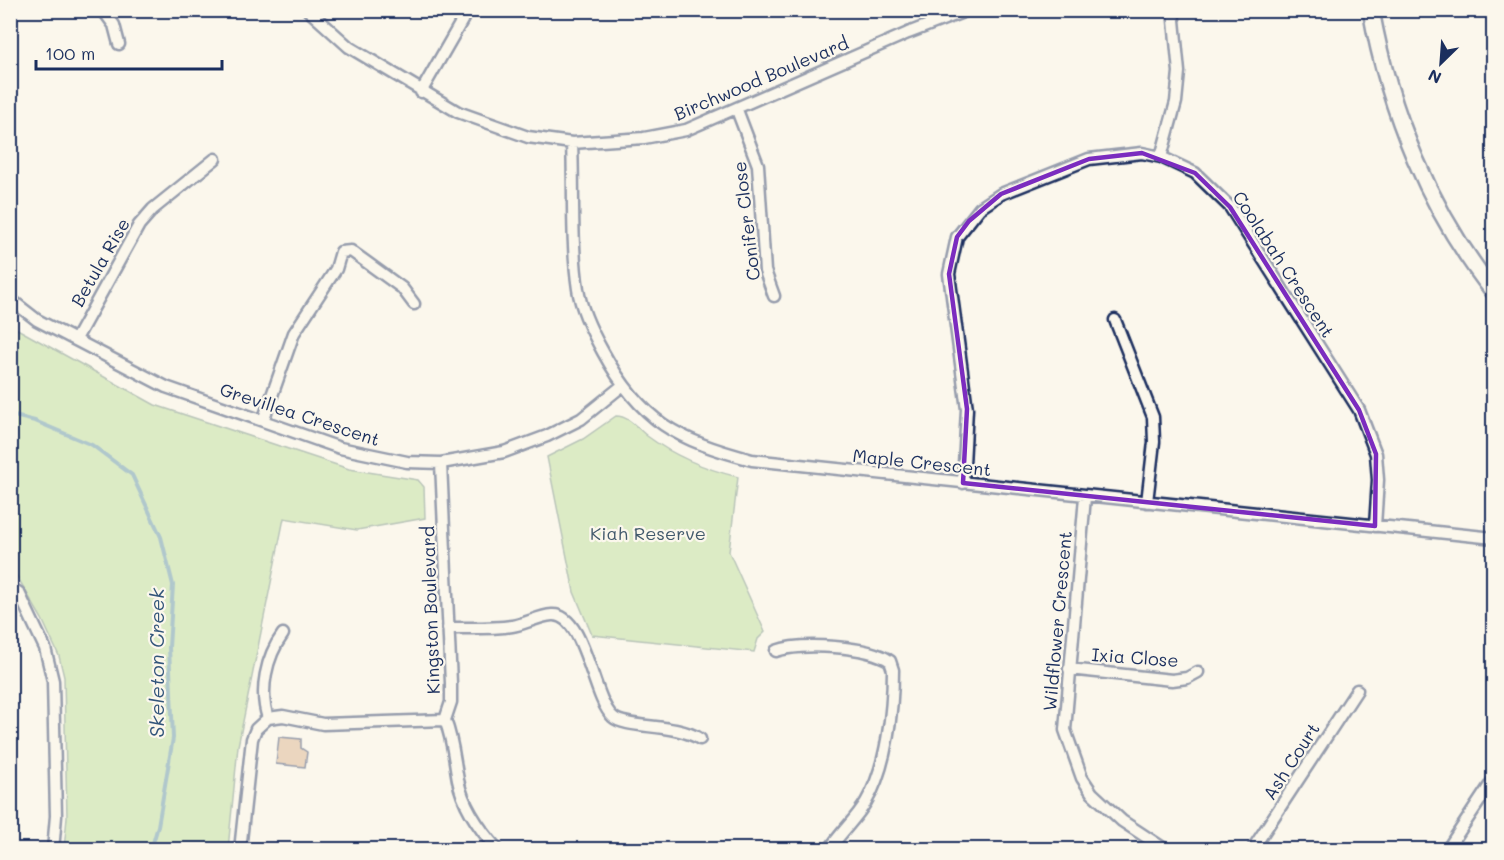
<svg xmlns="http://www.w3.org/2000/svg" width="1504" height="860" font-family="Mali,sans-serif">
  <style>
    .green { fill: #b7dc96; stroke: #69867a; stroke-width: 1.5 }
    .lines { fill: none; stroke-linecap: round; stroke-linejoin: round }
    .stream { stroke: #558da4; stroke-width: 4 }
    .building { fill: #d7ae88; stroke: #1b2f5e; stroke-width: 1.5 }
    .street-casing { stroke: #1b2f5e; stroke-width: 15 }
    .secondary-casing { stroke: #1b2f5e; stroke-width: 20 }
    .street { stroke: #fbf7ec; stroke-width: 10 }
    .secondary { stroke: #fbf7ec; stroke-width: 15 }
    .marked { fill: none; stroke: #7b2cbf; stroke-width: 4.5; stroke-linejoin: round }
    .labels { text-anchor: middle; dominant-baseline: central; stroke-width: 4.5; stroke-linejoin: round; paint-order: stroke }
    .street-label { font-size: 18px; fill: #1b2f5e; stroke: #fbf7ec }
    .park-label { font-size: 18px; fill: #425a6c; stroke: #fbf7ec }
    .water-label { font-size: 20px; font-style: italic; fill: #33567b; stroke: #fbf7ec }
  </style>
  <rect width="100%" height="100%" fill="#fbf7ec"/>
  <filter id="ink" filterUnits="userSpaceOnUse"><feTurbulence type="fractalNoise" baseFrequency=".0167" numOctaves="2"/><feDisplacementMap in="SourceGraphic" scale="12" xChannelSelector="R" yChannelSelector="G"/><feConvolveMatrix kernelMatrix="1 2 1 2 8 2 1 2 1" color-interpolation-filters="sRGB"/></filter>
  <g filter="url(#ink)">
    <path class="green" d="M10,325l145,80 194,64 69,11 6,7 1,31 -68,12 -73,-12 -46,228 -10,103h-164l3,-31 -3,-141 -5,-21 -17,-37 -31,-53z
      M616,416c13,0 21,12 31,20 27,20 58,33 91,41l-9,75 36,80 -7,7 -4,13 -162,-17 -18,-43 -27,-135 36,-18z"/>
    <g class="lines">
      <path class="stream" d="M10,415l25,6 57,24 40,30 29,62 12,48 -4,62 4,91 -15,88 -7,24"/>
    </g>
    <path class="building" d="M279,737l22,2v9l6,4 -2,15 -29,-3z"/>
    <g class="lines">
      <defs>
        <path id="street" d="M103,10l11,15 5,19
          M308,10l41,37 109,65 70,25 44,6 72,-5 42,-8 222,-97 60,-23
          M421,92l47,-82
          M737,110l21,55 7,106 9,25
          M572,143c2,47 -1,99 6,146 3,21 15,45 25,63 38,70 74,88 149,108l742,78
          M1161,157l15,-55 3,-30 -6,-62
          M10,299l27,21 129,67 174,61 67,14 34,1 63,-11 43,-16 34,-17 41,-33
          M1115,320l38,97 1,25 -7,60
          M76,339l63,-114 14,-16 62,-50
          M263,421l31,-88 42,-64 5,-17 10,-1 51,37 12,16
          M441,463l10,220v19l-6,18c8,20 9,39 13,60 5,27 22,50 40,70
          M963,483l4,-74 -18,-135 8,-37 23,-29 21,-14 88,-35 53,-6 19,4 34,16 35,34 129,203 17,44 2,26 -3,46
          M1085,497l-20,233 17,48 10,15 30,28 44,29
          M10,587l9,6 26,55 8,33 3,135 -3,34
          M448,628c21,0 43,1 64,-2 13,-2 27,-10 40,-11 33,-2 40,83 61,102 13,12 62,6 87,22
          M776,651c24,-9 94,-5 114,10l3,9c0,40 -6,97 -27,132 -10,17 -26,31 -37,48
          M1069,669l103,11 15,-2 11,-6
          M268,718l15,-2 40,8 122,-4
          M240,850l12,-111 4,-10 12,-11c-9,-27 -2,-61 15,-84
          M1252,850l105,-160
          M1447,850l47,-71"/>
        <path id="secondary" d="M1371,10c18,101 59,202 123,282"/>
      </defs>
      <use href="#street" class="street-casing"/>
      <use href="#secondary" class="secondary-casing"/>
      <use href="#street" class="street"/>
      <use href="#secondary" class="secondary"/>
    </g>
  </g>
  <path d="M0 0H1504V860H0ZM1142,153l53,20 35,34 129,203 17,44 -1,72 -412,-43 4,-74 -18,-135 8,-37 12,-16 32,-27 88,-35z" fill="#fbf7ec" fill-opacity=".55" fill-rule="evenodd"/>
  <path class="marked" d="M1142,153l53,20 35,34 129,203 17,44 -1,72 -412,-43 4,-74 -18,-135 8,-37 12,-16 32,-27 88,-35z"/>
  <g class="labels">
    <g class="street-label">
      <text transform="translate(761 78) rotate(-23)">Birchwood Boulevard</text>
      <text transform="translate(746 221) rotate(-97)">Conifer Close</text>
      <text transform="translate(100 262) rotate(-60)">Betula Rise</text>
      <text transform="translate(1284 264) rotate(57)">Coolabah Crescent</text>
      <text transform="translate(300 414) rotate(18)">Grevillea Crescent</text>
      <text transform="translate(922 462) rotate(6)">Maple Crescent</text>
      <text transform="translate(430 610) rotate(-92)">Kingston Boulevard</text>
      <text transform="translate(1057 621) rotate(-85)">Wildflower Crescent</text>
      <text transform="translate(1135 657) rotate(4)">Ixia Close</text>
      <text transform="translate(1291 761) rotate(-57)">Ash Court</text>
    </g>
    <g class="park-label">
      <text x="648" y="533">Kiah Reserve</text>
    </g>
    <g class="water-label">
      <text transform="translate(156 663) rotate(-90)">Skeleton Creek</text>
    </g>
  </g>
  <rect width="1504" height="860" fill="none" stroke="#fbf7ec" stroke-width="36"/>
  <rect x="18" y="18" width="1468" height="824" fill="none" stroke="#1b2f5e" stroke-width="2" filter="url(#ink)"/>
  <g transform="translate(1441 63) rotate(205)" stroke="#fbf7ec" stroke-width="4.5" paint-order="stroke">
  <path d="M0-4.5L10 22L0 15L-10 22Z" fill="#1b2f5e"/>
  <text y="-9" font-size="16" font-weight="bold" text-anchor="middle" fill="#1b2f5e">N</text>
  </g>
  <path d="M36 60v9h186v-9" fill="none" stroke="#1b2f5e" stroke-width="3"/>
  <text x="45" y="60" font-size="18" fill="#1b2f5e" stroke="#fbf7ec" stroke-width="4.5" paint-order="stroke">100 m</text>
</svg>
